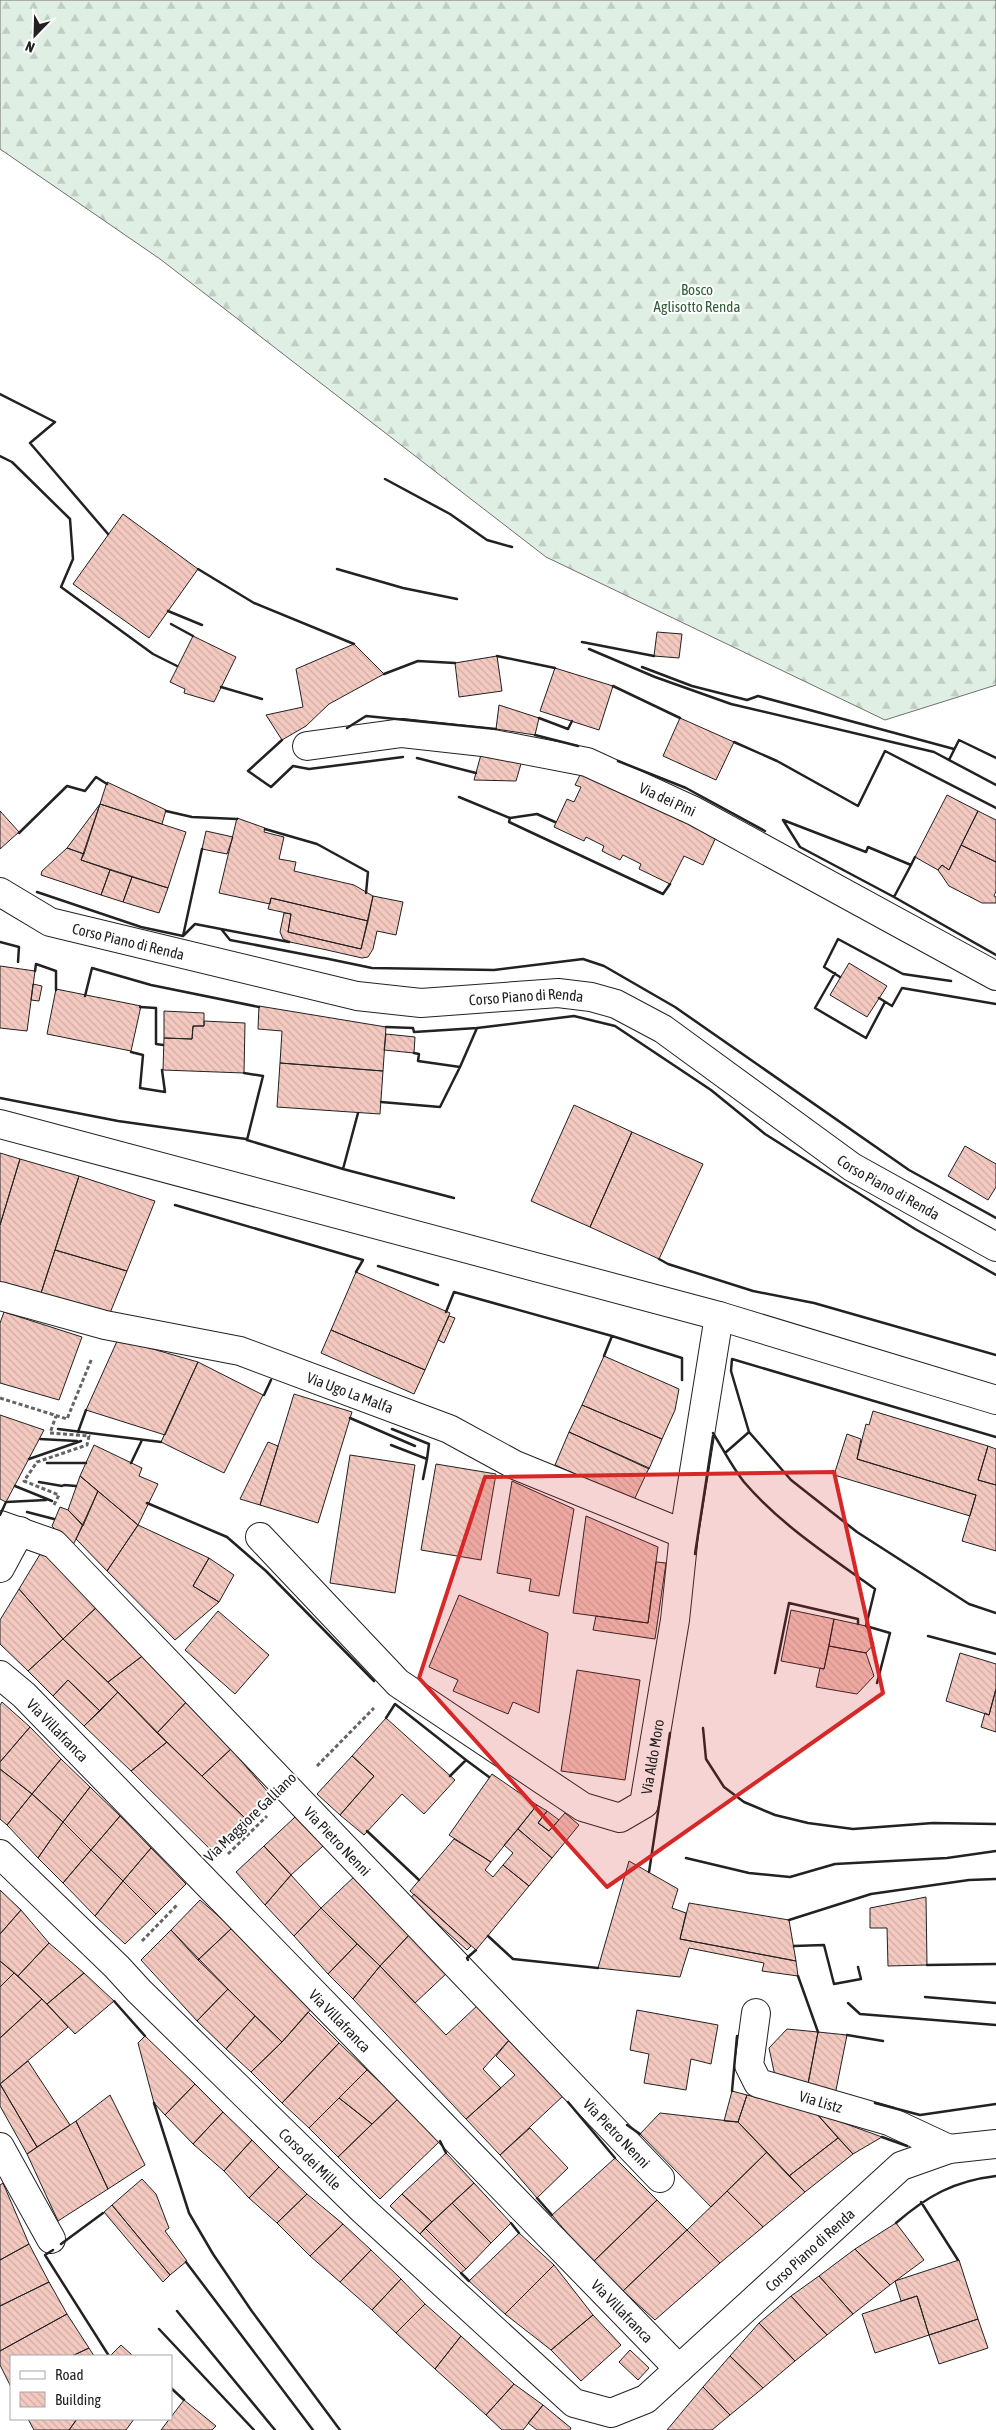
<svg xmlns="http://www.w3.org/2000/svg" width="996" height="2430" font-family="'Asap Condensed',sans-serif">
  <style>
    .forest { fill: url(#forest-firs); stroke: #6f6f6f }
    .building { fill: url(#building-back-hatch); stroke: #222 }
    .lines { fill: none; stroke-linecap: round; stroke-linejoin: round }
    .street-casing { stroke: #222; stroke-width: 30 }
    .secondary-casing { stroke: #222; stroke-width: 30 }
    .path { stroke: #646464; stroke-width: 3; stroke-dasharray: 4 2.5; stroke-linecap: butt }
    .street { stroke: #fff; stroke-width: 28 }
    .secondary { stroke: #fff; stroke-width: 28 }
    .wall { stroke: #222; stroke-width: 2.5 }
    .marked { fill: #d62828; fill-opacity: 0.2; stroke: #d62828; stroke-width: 4; stroke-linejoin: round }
    .labels { text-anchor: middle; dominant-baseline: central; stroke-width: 4; stroke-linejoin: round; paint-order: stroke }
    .park-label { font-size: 15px; fill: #2f5e38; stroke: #fff }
    .street-label { font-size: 15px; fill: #222; stroke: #fff }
  </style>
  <defs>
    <pattern id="forest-firs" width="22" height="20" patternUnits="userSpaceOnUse" patternTransform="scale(1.25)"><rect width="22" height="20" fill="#e0efe3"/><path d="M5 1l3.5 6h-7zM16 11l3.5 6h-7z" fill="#c0cdc2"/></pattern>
    <pattern id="building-back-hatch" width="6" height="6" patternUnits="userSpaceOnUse" patternTransform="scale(1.25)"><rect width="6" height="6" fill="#f3c9c0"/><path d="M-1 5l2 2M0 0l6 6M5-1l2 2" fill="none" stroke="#d0aca5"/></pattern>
  </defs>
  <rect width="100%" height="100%" fill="#fff"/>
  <path class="forest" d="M0,0h996v685l-111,35 -339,-163 -386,-298 -160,-110z"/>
  <path class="building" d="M123,514l75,55 -49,69 -76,-54z
    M657,632l25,2 -3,24 -25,-2z
    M193,636l43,21 -22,45 -30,-9 1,-4 -15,-7z
    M354,644l30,30 -55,30 -23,22 -24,14 -16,-25 37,-8 -7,-38z
    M497,656l5,35 -43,6 -4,-34z
    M555,668l58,18 -14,44 -59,-19z
    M499,705l40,13 -4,17 -39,-6z
    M680,718l54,24 -18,38 -53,-24z
    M482,751l41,6 -7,24 -42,-1z
    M582,771l135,64 -14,30 -19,-9 -14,28 -31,-15 2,-5 -18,-9 -3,5 -18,-9 2,-5 -18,-9 -2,4 -30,-14 13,-28 7,3 7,-15 -6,-2z
    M107,782l59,28 -4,14 -62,-20z
    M947,795l31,16 -29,59 -7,-5 -4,5 -23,-13z
    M100,804l-16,50 -17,-6z
    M100,804l86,28 -18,56 -87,-28z
    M0,811l19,21 -19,17z
    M978,811l18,9v42l-35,-17z
    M237,818l28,10 -1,4 20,5 -5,22 17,3 -2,9 60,14 19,11 -5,25 -97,-23 -1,6 -51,-11z
    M206,831l27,6 -6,17 -25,-5z
    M961,845l35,17v29l-2,5 2,1v6h-14l-33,-17 -11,-16 4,-5 7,5z
    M67,848l17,6 -3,6 29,10 -9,25 -60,-20 1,-4z
    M110,870l22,7 -9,25 -22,-7z
    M132,877l36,11 -9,25 -36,-11z
    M373,896l30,6 -7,33 -19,-4 -4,18 -5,8 -6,1 -35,-8 -37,-8 -7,-3 -3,-7 4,-19 7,1 -3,18 73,17z
    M271,898l97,23 -7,28 -73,-17 3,-18 -23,-5z
    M849,963l38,23 -20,31 -37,-22z
    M0,966l35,5 -8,60 -27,-3z
    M33,984l9,2 -3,15 -8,-1z
    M56,989l85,17 -10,45 -84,-17z
    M259,1006l127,21 -3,44 -103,-8 2,-32 -24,-2z
    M164,1011l40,2v13h-11l-1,13 -28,-1z
    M204,1021l41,2 -1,50 -81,-3 1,-32 28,1 1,-13h11z
    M386,1034l29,3 -1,16 -30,-3z
    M280,1063l103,8 -3,43 -103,-7z
    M574,1105l58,27 -42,95 -59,-26z
    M632,1132l71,32 -44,95 -69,-32z
    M965,1146l31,18v23l-8,13 -40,-24z
    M0,1153l20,6 -20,66z
    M20,1159l59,17 -38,117 -41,-11v-57z
    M79,1176l76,25 -28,70 -72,-21z
    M55,1250l72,21 -17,42 -69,-20z
    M356,1272l94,41 -25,57 -94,-40z
    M4,1312l78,25 -23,63 -59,-17v-60z
    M449,1316l6,2 -11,25 -6,-3z
    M331,1330l94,40 -11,24 -93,-41z
    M118,1339l80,23 -33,73 -79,-25z
    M604,1356l75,33 -4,21 -13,29 -80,-34z
    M198,1362l65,33 -39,78 -63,-31z
    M294,1394l58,18 -34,111 -58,-18z
    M582,1405l80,34 -13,30 -80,-37z
    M873,1411l115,35 -10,34 18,5v66l-34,-10 14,-46 -119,-36 9,-35 3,1z
    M0,1415l44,15 -38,72 -6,-3z
    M569,1432l80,36 -15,32 -79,-35z
    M847,1434l14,5 -4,20 119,36 -6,21 -136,-41z
    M268,1442l10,4 -18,59 -20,-6z
    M94,1445l48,23 -3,8 19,8 -20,41 -58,-49z
    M988,1446l8,3v36l-18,-5z
    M350,1455l65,10 -20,128 -65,-10z
    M436,1464l60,10 -15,86 -60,-10z
    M80,1476l18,15 -15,35 -15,-16z
    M512,1481l62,28 -15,87 -30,-5 2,-12 -34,-6z
    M98,1491l40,34 -31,46 -31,-32z
    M60,1507l8,3 15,15 -11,22 -20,-21z
    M586,1516l72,31 -10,76 -75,-10z
    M138,1525l71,33 -16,28 26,16 -44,38 -68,-69z
    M42,1551l58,53 -37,35 -44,-50z
    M209,1558l25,17 -15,27 -26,-16z
    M656,1562l10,1 -11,76 -62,-9 3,-14 52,7z
    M19,1589l44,50 -35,32 -28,-27v-24z
    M459,1595l89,38 -9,80 -26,-11 -5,12 -55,-23 5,-11 -29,-13z
    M100,1604l45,50 -37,28 -45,-43z
    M791,1610l43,9 -10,50 -43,-8z
    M218,1611l51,44 -34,39 -50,-44z
    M834,1619l32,7 8,18 -8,9 -37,-7z
    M63,1639l55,53 -18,19 -32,-31 -15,16 -25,-25z
    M829,1646l37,7 8,23 -17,18 -41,-7 4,-19 4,1z
    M960,1653l36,11v25l-7,26 -43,-14z
    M145,1654l45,44 -33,35 -49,-51z
    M577,1670l63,10 -15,100 -64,-9z
    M68,1680l32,31 -16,15 -31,-30z
    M996,1689v43l-15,-5 4,-14 4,2z
    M118,1692l49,50 -36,29 -47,-45z
    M190,1698l41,51 -29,27 -45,-43z
    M2,1702l28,25 -30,35v-57z
    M386,1718l69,62 -31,34 -22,-20 -38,41 -24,-20 34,-39 -22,-20z
    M30,1727l31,32 -29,35 -32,-25v-7z
    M167,1742l82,80 -33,33 -85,-84z
    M231,1749l42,49 -24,24 -47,-46z
    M352,1756l22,20 -34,39 -23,-21z
    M61,1759l29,28 -27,35 -31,-28z
    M0,1769l32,25 -25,31 -7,-6z
    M492,1774l45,31 -46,57 -42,-27z
    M90,1787l30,29 -29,34 -28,-28z
    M32,1794l31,28 -25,36 -31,-33z
    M537,1805l10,6 -9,12 11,8 16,-18 14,12 -27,33 -34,-29z
    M547,1811l12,9 -10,11 -11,-8z
    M120,1816l31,32 -28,33 -32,-31z
    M295,1817l28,29 -32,29 -27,-29z
    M63,1822l28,28 -28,33 -25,-25z
    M518,1829l34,29 -23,28 -26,-21 10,-12 -9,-8z
    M454,1839l37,23 -6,8 8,7 10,-12 26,21 -53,64 -66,-59z
    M264,1846l27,29 -26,30 -29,-33z
    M151,1848l35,36 -30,30 -33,-33z
    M91,1850l32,31 -28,35 -32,-33z
    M629,1861l49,28 -6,19 14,5 -6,26 116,22 2,15 -36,-5 2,-8 -75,-15 -9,29 -82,-9z
    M291,1875l30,33 -27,28 -29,-31z
    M356,1875l55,58 -31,33 -59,-58z
    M123,1881l33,33 -31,30 -30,-28z
    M0,1890l21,20 -21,24z
    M414,1894l57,52 -4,4 -57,-51z
    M926,1897l1,68 -39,1 -1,-38h-17v-20z
    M200,1900l32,28 -34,32 -27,-30z
    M689,1903l100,17 7,41 -116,-22z
    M321,1908l36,36 -29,30 -34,-38z
    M21,1910l28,33 -31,33 -18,-15v-27z
    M232,1928l82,78 -32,36 -84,-82z
    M171,1930l57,59 -31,32 -56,-61z
    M411,1933l37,39 -33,31 -35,-37z
    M49,1943l35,30 -37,31 -29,-28z
    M357,1944l23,22 -27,33 -25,-25z
    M0,1961l14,12 -14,14z
    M380,1966l66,69 32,-30 32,34 -27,30 18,19 -35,31 -113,-120z
    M14,1973l28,26 -42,39v-51z
    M84,1973l30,28 -39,33 -28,-30z
    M228,1989l27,27 -29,33 -29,-28z
    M42,1999l26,28 -68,57v-46z
    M637,2010l81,15 -7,39 -20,-5 -5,31 -42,-7 5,-29 -19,-4z
    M308,2012l31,31 -57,60 -31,-31 31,-30z
    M255,2016l27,26 -31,30 -25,-23z
    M787,2029l31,3 -11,57 -32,-13 -6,-28z
    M818,2032l29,3 -13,65 -27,-11z
    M145,2036l50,48 -30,31 -11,-12 -16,-60z
    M510,2039l53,57 -63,59 -34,-36 49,-44 -19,-19z
    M339,2043l28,27 -58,58 -27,-25z
    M28,2061l42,64 -33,22 -37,-63z
    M367,2070l31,29 -26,25 -33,-26z
    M0,2084l37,63 -10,7 -27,-48z
    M195,2084l28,28 -30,32 -28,-29z
    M732,2091l15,4 -9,27 -14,-1z
    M110,2095l35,70 -37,24 -32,-68z
    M747,2095l69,18 22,25 -49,38 -51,-54z
    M339,2098l33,26 -34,33 -29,-29z
    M398,2099l42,42 -60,58 -42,-42z
    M223,2112l29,28 -28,31 -31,-27z
    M660,2113l78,9 29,30 -56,55 -71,-73z
    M816,2113l66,24 -29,17z
    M76,2121l32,68 -50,32 -31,-67z
    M530,2128l38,40 -31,30 -37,-43z
    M838,2138l15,16 -48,38 -16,-16z
    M252,2140l27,27 -30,31 -25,-27z
    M767,2152l38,40 -42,35 -36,-36z
    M446,2153l28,30 -42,39 -30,-28z
    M615,2158l42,42 -65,63 -40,-48z
    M279,2167l28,27 -30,29 -28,-25z
    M142,2179l14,15 13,34 -4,3 22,30 -17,14 -58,-70z
    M3,2183l26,61 -29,16v-75z
    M474,2183l37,40 -20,20 -39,-40z
    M727,2191l36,36 -43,36 -33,-33z
    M307,2194l36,30 -33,32 -33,-33z
    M402,2194l30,28 -12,12 -30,-28z
    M657,2200l30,30 -64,61 -31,-28z
    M452,2203l39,40 -25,26 -41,-41z
    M112,2205l58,70 -7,7 -59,-70z
    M896,2223l28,37 -34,25 -35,-36z
    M343,2224l28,26 -31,32 -30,-26z
    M425,2228l41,41 -5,4 -41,-39z
    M687,2230l33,33 -65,57 -32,-29z
    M519,2233l35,32 -49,49 -36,-33z
    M29,2244l20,38 -49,24v-46z
    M855,2249l35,36 -37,29 -34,-38z
    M371,2250l30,29 -29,31 -32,-28z
    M959,2260l19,59 -49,16 -12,-39 -16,5 -6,-20z
    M554,2265l39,50 -42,35 -46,-36z
    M819,2276l34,38 -26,21 -36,-39z
    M401,2279l24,25 -29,29 -24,-23z
    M49,2282l18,32 -67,37v-45z
    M791,2296l36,39 -32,26 -36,-38z
    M917,2296l12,39 -54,18 -13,-39z
    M425,2304l36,32 -26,33 -39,-36z
    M67,2314l22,34 -17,8h-61v31l-11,-22v-14z
    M593,2315l28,30 -40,36 -30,-31z
    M978,2319l10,29 -49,16 -10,-29z
    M759,2323l36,38 -32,27 -33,-32z
    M461,2336l53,48 -28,31 -51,-46z
    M121,2345l12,11h-23z
    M89,2348l5,8h-22z
    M630,2350l19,18 -11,12 -19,-18z
    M730,2356l33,32 -33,27 -27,-28z
    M514,2384l29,21 -20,25h-21l-16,-15z
    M703,2387l27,28 -18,15h-45z
    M184,2400l32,26 -4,4h-51z
    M543,2405l28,23 -1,2h-33l-9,-7z
    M28,2419h49l-8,11h-35z
    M77,2419h57l-8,11h-57z"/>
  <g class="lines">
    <defs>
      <g id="street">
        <path id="s1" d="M307,746l95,-13 81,9 104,20 107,49 302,165"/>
        <path d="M0,1124l719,192 277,84"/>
        <path id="s2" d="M0,1296l105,29 135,26 209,78 66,36 169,69"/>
        <path id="s3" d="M0,1525l54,19 606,634"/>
        <path id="s4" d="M260,1537l138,146 185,124 37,11 24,-14 31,-184 9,-86 35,-218"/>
        <path d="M0,1568l20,-37"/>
        <path id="s5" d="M0,1675l24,20 655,674"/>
        <path id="s6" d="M756,2013l-7,52 9,18 131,38 60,28"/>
        <path d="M0,2147l51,92"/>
      </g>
      <g id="secondary">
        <path id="s7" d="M0,892l50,30 307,74 64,7 137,-10 33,4 25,7 47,25 189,138 144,80"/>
        <path id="s8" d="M0,1854l117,113 22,24 224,219 211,193 37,10 35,-14 255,-233 48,-17 47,-5"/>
      </g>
    </defs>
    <use href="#street" class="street-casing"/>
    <use href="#secondary" class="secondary-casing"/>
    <path class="path" d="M0,1398l67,21 25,-61
      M54,1505l5,-10 -35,-14 13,-19 50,-17 2,-9 -39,-3 6,-17
      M317,1766l57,-58
      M228,1854l39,-38
      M142,1941l36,-37"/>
    <use href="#street" class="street"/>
    <use href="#secondary" class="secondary"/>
    <path class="wall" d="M0,394l55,28 -25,21 78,91
      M0,456l12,6 58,57 3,40 -12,28 92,67 24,12
      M385,479l65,35 37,26 25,7
      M198,569l56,34 100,41
      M337,569l66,19 54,11
      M168,611l34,14
      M171,624l22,12
      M582,642l72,14
      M589,649l66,28 76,27 203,48 62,33
      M497,656l58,12
      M642,667l50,19 55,14 11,-4 196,53
      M384,674l34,-13 37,2
      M613,686l67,32
      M221,687l41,12
      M539,718l29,11 4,-8
      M347,728l19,-12 130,13
      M535,735l43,11
      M282,740l-34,31 23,16 22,-21 16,3 94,-12
      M734,742l43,19 81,45 27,-55 111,57
      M417,758l59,15
      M949,760l10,-20 37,18
      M618,761l68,27 79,43
      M459,797l51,21 27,-4 18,8
      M166,811l26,6 45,2
      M510,818l-1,4 154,72 7,-10
      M783,820l17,27 94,50 102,58
      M783,820l83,32 2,-5 43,18 4,-8
      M265,829l52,15 51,28 -2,21
      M19,833l48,-47 18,5 11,-14 11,7
      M37,892l104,35 42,9 19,-87
      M894,897l17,-32
      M222,930l8,10 93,18
      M183,936l12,-12 94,18
      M0,942l19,5 -1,15
      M324,958l48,10 122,2 89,-11 21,7 71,41 234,163 87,48
      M35,971l1,-7 20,7v19
      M835,973l-20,35 51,30 19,-36
      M840,977l-16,-10 14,-28 65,35 48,7
      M85,996l7,-28 59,17 108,22
      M879,998l13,8 10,-18 94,16
      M140,1007l16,1v36l7,1
      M386,1027l27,1 1,4 63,-4
      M131,1052l12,3 -3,33 25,4 -3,-22
      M414,1053l5,1 -1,7 42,6 17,-39 97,-12 41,10 96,64 54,44 150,95 81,46
      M244,1073l19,3 -16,64 96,29 15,-56
      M0,1098l118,23 128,18
      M381,1102l59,5 20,-40
      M343,1169l111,29
      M175,1205l188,55 -7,12
      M659,1259l9,5 85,27 61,12 182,52
      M378,1266l60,19
      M446,1312l8,-20 158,44 -8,20
      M612,1336l70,22v22
      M264,1395l7,-15
      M350,1418l65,28
      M58,1429l103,13
      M392,1429l37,15 -2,15
      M78,1432l8,-22
      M713,1433c10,16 19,34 31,49 37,43 85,74 131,107l-9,37 24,7 -13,50
      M996,1437l-264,-78 -1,12 18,61 42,48 66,52 112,72 27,9
      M40,1439l37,2
      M391,1445l36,14 -4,20
      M725,1453l24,-21
      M29,1459l52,-18
      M47,1463h39
      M131,1463l11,-23
      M39,1482l23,4 2,-1 12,1
      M15,1486l37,15
      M147,1503l80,34 39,34 108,110
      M27,1512l27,7
      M0,1515l6,-13 40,-2
      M695,1554l18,-118
      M928,1636l68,18
      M775,1673l14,-70 69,16v5
      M386,1718l9,-14 71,56 -16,16
      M703,1728l3,31 18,28 20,15 31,13 33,8 45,6 80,-6 63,1
      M466,1760l23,17
      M367,1831l52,49
      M686,1858l63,15 41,4 45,-13 112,-6 49,-7
      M649,1872l21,-139
      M789,1920l82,-26 98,-14 27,-1
      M488,1936l25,23 85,9
      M794,1946l30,-1 10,39 27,-5 -3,-12
      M468,1960l-1,-2 9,-8
      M927,1965l69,-1
      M798,1976l20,56
      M925,1997l71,6
      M114,2001l31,35
      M848,2003l12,11 136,11
      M847,2035l36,6
      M732,2091l5,-55
      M568,2102l47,56
      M154,2103l35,110 24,41 38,56 89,120
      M875,2103l45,12 76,-11
      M627,2125l13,9
      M882,2137l25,9
      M440,2141l6,12
      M537,2198l15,17
      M921,2202l37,58
      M511,2223l8,10
      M896,2223c31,-27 58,-42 100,-47
      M61,2244l42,-31
      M53,2250l-8,5 64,101
      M186,2262l127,168
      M461,2273l8,8
      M177,2311l98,119
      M159,2329l95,101
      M171,2388l13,12"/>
  </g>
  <path class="marked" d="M834,1472l49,221 -276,194 -188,-209 66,-201z"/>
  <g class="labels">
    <g class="park-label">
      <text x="697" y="289">Bosco<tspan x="697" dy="17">Aglisotto Renda</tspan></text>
    </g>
    <g class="street-label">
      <text stroke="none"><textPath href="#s1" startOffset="372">Via dei Pini</textPath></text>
      <text stroke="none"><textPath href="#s7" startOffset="139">Corso Piano di Renda</textPath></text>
      <text stroke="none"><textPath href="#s7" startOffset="544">Corso Piano di Renda</textPath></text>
      <text stroke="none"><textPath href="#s7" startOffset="964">Corso Piano di Renda</textPath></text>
      <text stroke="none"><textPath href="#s2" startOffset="364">Via Ugo La Malfa</textPath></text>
      <text stroke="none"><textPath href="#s5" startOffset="80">Via Villafranca</textPath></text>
      <text stroke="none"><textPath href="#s4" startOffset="538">Via Aldo Moro</textPath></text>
      <text transform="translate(250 1817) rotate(-44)">Via Maggiore Galliano</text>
      <text stroke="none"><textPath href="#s3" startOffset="468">Via Pietro Nenni</textPath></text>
      <text stroke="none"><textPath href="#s5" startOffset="485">Via Villafranca</textPath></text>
      <text stroke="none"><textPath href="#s6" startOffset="138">Via Listz</textPath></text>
      <text stroke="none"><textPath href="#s3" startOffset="872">Via Pietro Nenni</textPath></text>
      <text stroke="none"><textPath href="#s8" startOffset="435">Corso dei Mille</textPath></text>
      <text stroke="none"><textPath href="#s8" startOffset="1092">Corso Piano di Renda</textPath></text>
      <text stroke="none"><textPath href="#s5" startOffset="890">Via Villafranca</textPath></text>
    </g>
  </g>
  <rect x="10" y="2355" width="162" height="65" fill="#ffffff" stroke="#a7a7a7"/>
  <rect x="20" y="2371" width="25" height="8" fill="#ffffff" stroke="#a7a7a7"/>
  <text x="55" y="2380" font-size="15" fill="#222222">Road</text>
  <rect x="20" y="2392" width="25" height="15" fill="url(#building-back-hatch)" stroke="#a7a7a7"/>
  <text x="55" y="2405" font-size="15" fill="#222222">Building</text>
  <g transform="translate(35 35) rotate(203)" stroke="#ffffff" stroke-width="4" paint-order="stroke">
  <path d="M0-4L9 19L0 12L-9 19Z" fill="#222222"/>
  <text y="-8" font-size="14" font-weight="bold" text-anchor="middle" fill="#222222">N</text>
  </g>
</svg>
